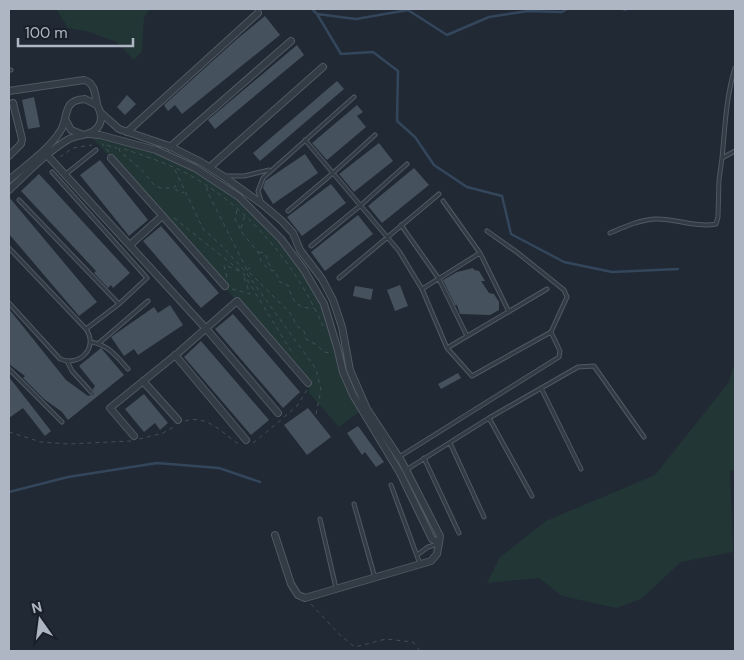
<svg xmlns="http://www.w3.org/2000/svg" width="744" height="660" font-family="'DM Sans',sans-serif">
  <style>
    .green { fill: #233636 }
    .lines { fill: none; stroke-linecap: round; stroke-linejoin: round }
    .stream { stroke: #34465b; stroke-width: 2.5 }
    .building { fill: #46515e }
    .lane-casing { stroke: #505963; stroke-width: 5 }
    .street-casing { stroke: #505963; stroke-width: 8 }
    .path { stroke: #3f5153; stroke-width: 1; stroke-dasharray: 4 4; stroke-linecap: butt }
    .lane { stroke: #333b45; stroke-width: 3 }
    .street { stroke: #333b45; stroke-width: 6 }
  </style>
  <rect width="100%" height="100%" fill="#202934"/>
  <path class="green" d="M56,9h94l-6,9 -2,33 -8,9 -18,-18 -26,-10 -22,-4z
    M89,134l53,12 64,28 63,51 50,69 24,78 18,39 -22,16 -30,-34 -1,-10c-72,-84 -146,-166 -219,-249z
    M735,361v109l-5,1 3,81 -52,10 -40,37 -25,9 -54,-12 -23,-18 -52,5 13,-26 46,-36 109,-46 74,-93z"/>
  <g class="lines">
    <path class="stream" d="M312,9l5,5 39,5 52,-9 39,25 42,-18 39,-6 34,1 5,-3
      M623,9l2,1 1,-1
      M317,14l24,40 32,-2 25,19 -1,50 18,16 19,28 33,22 35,9 9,38 53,28 48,10 66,-3
      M9,492l59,-15 89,-14 62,5 41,14"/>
  </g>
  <path class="building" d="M265,16l15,19 -98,79 -7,-9 -7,6 -4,-6 73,-66z
    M297,45l7,10 -89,74 -7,-9z
    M337,81l7,8 -84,72 -7,-8z
    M127,95l9,9 -11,11 -8,-8z
    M34,97l6,30 -12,2 -6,-29z
    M357,105l6,7 -6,4 9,11 -39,33 -15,-17z
    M379,143l14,18 -39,31 -15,-18z
    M305,154l13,19 -45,31 -10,-16 2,-7z
    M100,160l48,60 -19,16 -49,-61z
    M414,168l15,17 -47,38 -14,-17z
    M39,174l91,99 -17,15 -2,-3 -3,3 -14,-15 2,-2 -75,-80z
    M331,184l15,19 -44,33 -15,-19z
    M9,197l88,105 -18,14 -70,-82z
    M358,215l15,19 -48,37 -14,-19z
    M161,226l58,67 -18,15 -58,-67z
    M473,268l1,2 5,1 6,10h-4l8,12 5,1 5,8v8l-9,5 -30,-1 -3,-9h-2l-12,-25 14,-8z
    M400,285l8,21 -13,5 -8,-21z
    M355,286l18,3 -2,11 -18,-4z
    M170,305l13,20 -45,30 -4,-6 -10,7 -13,-19 43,-30 4,6z
    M9,309l57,71 22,16 6,-2 -1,-5 2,-3 -16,-20 22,-18 23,27 -56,45 -6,-8 -18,-13 -21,-21 2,-2 -16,-12z
    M233,314l67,78 -17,16 -68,-79z
    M201,341l68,79 -18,15 -67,-78z
    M458,373l3,5 -20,11 -3,-5z
    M9,377l42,54 -6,5 -22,-28 -14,10z
    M144,394l24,29 -8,7 -5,-7 -11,9 -19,-23z
    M308,408l23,29 -24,18 -23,-30z
    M358,426l26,36 -8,5 -11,-15 -3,3 -15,-22z"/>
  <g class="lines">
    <defs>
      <path id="lane" d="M735,68c-9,28 -10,60 -13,90l13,-7
        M9,70h2
        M305,140l94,111 23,38 25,59 25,28 79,-44
        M52,172l95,106 -28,26 -33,25
        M66,174l30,-24
        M226,176h18l25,-6
        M19,200l100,104
        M261,201l-3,-10 5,-13 91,-81
        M443,201l37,52 29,59
        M288,211l45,-38 42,-38
        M401,225l38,54 28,57
        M610,233c14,-6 29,-13 45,-14 20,-1 41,9 61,5l2,-7 1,-37 3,-22
        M311,246l50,-41 46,-41
        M9,248l77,81c13,19 -7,38 -26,30l-51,-56
        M339,278l100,-84
        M422,289l58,-36
        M90,342c18,2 27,15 38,27
        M99,343l49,-42
        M447,348l100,-59
        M67,361l5,10 19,21
        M9,369l53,53
        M541,388l40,81
        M489,418l43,78
        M450,443l34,74
        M399,457l160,-100 1,-6 -9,-19 16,-35 -3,-7 -46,-37 -31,-22
        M424,458l35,75
        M406,470l83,-52 89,-51 16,-1 50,71
        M391,485l29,79
        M354,504l21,74
        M320,519l16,69
        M417,555l11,-8 10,-3"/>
      <path id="street" d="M9,91l75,-11c11,3 11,14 13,24
        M65,119l6,11 10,4
        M127,132l131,-119
        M89,134l11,1 56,15 39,18 44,29 42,42 23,31 20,34 13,43 6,25 10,23 47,78 32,66 7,4 1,-7 -38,-74 -35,-53 -17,-39 -8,-43 -9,-27 -11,-21 -22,-29 -7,-17 -11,-12 -20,-17 -39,-28 -22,-14 -32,-16 -50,-17 -18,-16
        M170,147l121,-106
        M47,155l162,177 69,81
        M9,156l12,-12 1,-5 -9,-36
        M111,158l114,128
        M210,167l113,-100
        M9,180c17,-15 40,-30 52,-50 8,-14 1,-30 24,-31l12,6c4,7 6,15 1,22 -7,9 -19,7 -29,12 -22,13 -41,33 -60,51
        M130,245l31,-28
        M175,355l71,85
        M143,381l35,39
        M134,436l-24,-28 68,-55 59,-52 71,82
        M275,535l16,49 7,11 7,3 126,-37 6,-7 2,-11"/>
    </defs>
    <use href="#lane" class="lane-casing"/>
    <use href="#street" class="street-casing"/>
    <path class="path" d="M119,148l1,4 21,17 14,17 6,2h13l4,-7
      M124,149c24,8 52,17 74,31 55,33 99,87 125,146
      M109,152l-7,-8 15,4
      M60,157l13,-9 19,-3
      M175,170l28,59 20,18 22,24 71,98 5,21 -5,24
      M207,187v4l40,79 43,43 7,13 7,5 2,8 11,6 7,7 7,1
      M175,189l6,4 3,-1
      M237,210l-2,9 8,15 15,18 3,9 7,8 6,2 4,6v4l11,5c2,15 9,23 25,22
      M174,218l69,55 50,81
      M241,228l4,-13
      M259,252l6,1 6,16
      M247,270l4,-3
      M227,277l-3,-11 1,-1 16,7
      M232,289l18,5 -6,-17
      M284,417l13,-11 10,-16
      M185,421c23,-7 38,13 55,24
      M9,432l32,10 27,2 63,-3
      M139,439l24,-6 12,-7
      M253,443l28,-23
      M311,604l29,31 15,12 31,-8 27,3 7,9"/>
    <use href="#lane" class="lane"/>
    <use href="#street" class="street"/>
  </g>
  <rect width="744" height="660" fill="none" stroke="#adb6c2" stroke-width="20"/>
  <g transform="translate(40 620) rotate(346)" stroke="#192029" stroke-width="4" paint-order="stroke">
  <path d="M0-4L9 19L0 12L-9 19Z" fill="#adb6c2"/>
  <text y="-8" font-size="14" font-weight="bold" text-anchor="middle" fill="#adb6c2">N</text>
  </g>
  <path d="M18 38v8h115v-8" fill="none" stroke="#adb6c2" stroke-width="2.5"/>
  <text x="25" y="38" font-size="15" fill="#adb6c2" stroke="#192029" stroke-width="4" paint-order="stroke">100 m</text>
</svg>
